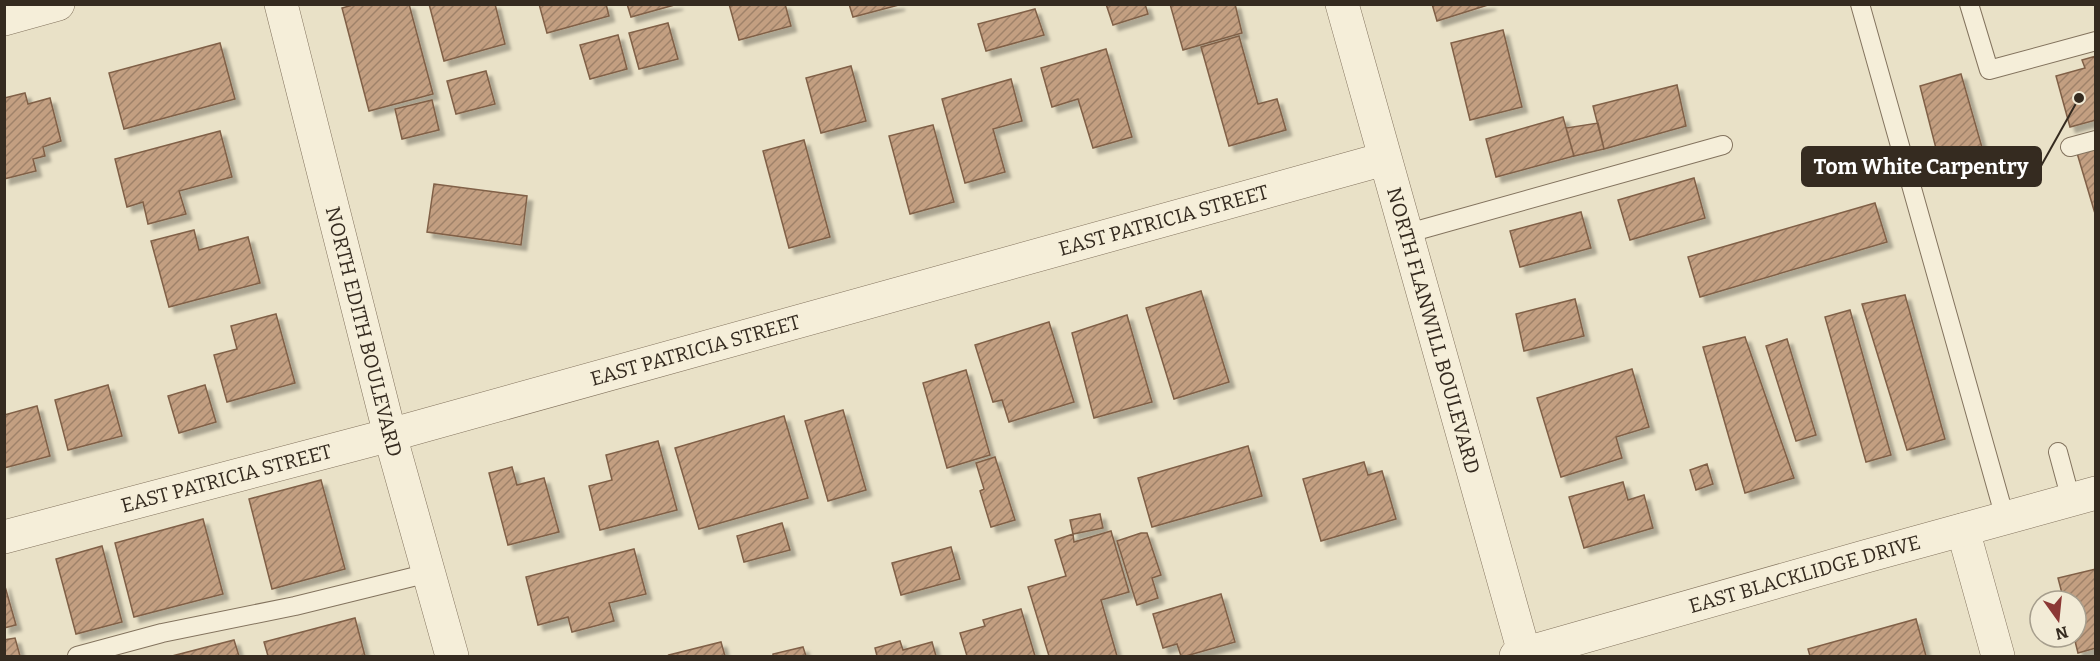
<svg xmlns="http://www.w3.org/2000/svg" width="2100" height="661" font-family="Bitter,serif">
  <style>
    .building { fill: url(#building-hatch); stroke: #806047; stroke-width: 1.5; filter: url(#shadow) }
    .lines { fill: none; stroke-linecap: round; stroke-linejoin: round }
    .lane-casing { stroke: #83735e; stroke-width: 20 }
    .street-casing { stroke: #83735e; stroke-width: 34 }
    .lane { stroke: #f5eed9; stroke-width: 18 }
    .street { stroke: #f5eed9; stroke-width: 33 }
    .labels { text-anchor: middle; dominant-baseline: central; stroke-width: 6; stroke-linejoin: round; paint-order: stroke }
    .street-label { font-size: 20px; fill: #352b20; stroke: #f2ebd6 }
    .leader { fill: none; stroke: #352b20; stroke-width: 2 }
    .callout-dot { fill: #352b20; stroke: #f2ebd6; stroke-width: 2 }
    .callout { fill: #352b20; stroke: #352b20; stroke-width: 2 }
    .callout-label { font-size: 21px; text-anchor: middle; font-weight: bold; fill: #fff }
  </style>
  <defs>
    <pattern id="building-hatch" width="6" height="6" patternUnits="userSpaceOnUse" patternTransform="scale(1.5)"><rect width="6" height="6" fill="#c39f81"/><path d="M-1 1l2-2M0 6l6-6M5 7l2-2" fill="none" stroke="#9f8269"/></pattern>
    <filter id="shadow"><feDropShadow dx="5.5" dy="5.5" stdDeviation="1.5" flood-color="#0004"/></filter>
  </defs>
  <rect width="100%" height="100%" fill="#e9e1c7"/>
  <path class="building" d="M356,4h53l24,90 -64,17 -27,-103z
    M429,4h66l10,40 -61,17z
    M539,4h67l3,12 -62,17z
    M627,4h51l-47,13z
    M729,4h56l6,22 -52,14z
    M849,4h50v1l-46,12z
    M1106,4h39l3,10 -35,11z
    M1170,4h65l7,29 -59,17z
    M1432,4h59l-54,17z
    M1035,9l9,26 -58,16 -8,-27z
    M668,23l10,36 -39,10 -10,-36z
    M1503,30l19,77 -52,13 -19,-77z
    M618,35l9,34 -37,10 -10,-34z
    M1239,36l19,68 19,-5 9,31 -57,16 -28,-99z
    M220,43l15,56 -111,30 -15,-56z
    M1106,49l26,88 -39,11 -15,-49 -26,8 -11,-39z
    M2096,56v64l-26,7 -14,-51 29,-8 -3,-8z
    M851,66l15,55 -45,12 -15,-55z
    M486,71l9,33 -39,10 -9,-33z
    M1961,74l22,77 -43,13 -20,-78z
    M1011,79l11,42 -29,8 12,43 -40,11 -23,-84z
    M1677,85l9,41 -82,23 -11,-43z
    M25,93l3,11 22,-6 11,43 -18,6 2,9 -12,3 3,12 -32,8v-81z
    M432,100l7,30 -37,9 -7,-30z
    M1563,117l11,39 -78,21 -10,-38z
    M1598,123l6,26 -30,7 -8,-28z
    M933,125l21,77 -44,12 -21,-78z
    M220,131l12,46 -53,14 7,23 -38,10 -5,-22 -16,5 -12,-48z
    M804,140l26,97 -41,11 -26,-97z
    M2096,148v69l-19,-64z
    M1694,178l11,40 -75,22 -12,-40z
    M434,184l93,12 -6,49 -94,-13z
    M1875,203l12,39 -187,55 -12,-40z
    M1581,212l10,36 -71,19 -10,-36z
    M194,230l5,20 49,-13 12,46 -91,24 -18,-66z
    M1201,291l28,91 -55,17 -28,-91z
    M1905,295l40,144 -38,11 -45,-146z
    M1575,299l9,37 -60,15 -8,-37z
    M1850,310l41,145 -25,7 -41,-145z
    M276,314l19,69 -68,19 -13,-47 23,-6 -6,-23z
    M1127,315l25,87 -58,16 -22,-85z
    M1049,322l25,80 -65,20 -7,-22 -9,2 -18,-57z
    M1745,337l49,141 -49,15 -42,-146z
    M1787,339l29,96 -20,6 -30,-95z
    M1632,369l17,58 -33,10 6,21 -61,19 -24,-79z
    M966,370l24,85 -43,13 -24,-85z
    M108,385l14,51 -54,14 -13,-50z
    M205,385l11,37 -37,11 -11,-37z
    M37,406l13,50 -46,12v-53z
    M843,410l23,80 -38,11 -23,-80z
    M784,416l24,82 -109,31 -24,-81z
    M658,441l19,69 -77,20 -11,-44 23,-6 -6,-25z
    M1248,446l14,50 -110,31 -14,-49z
    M995,457l20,63 -24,7 -11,-36 4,-2 -8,-26z
    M1364,462l4,13 14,-4 14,48 -75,22 -18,-62z
    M1707,464l6,20 -17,6 -6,-20z
    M512,467l5,18 27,-7 15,54 -51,13 -19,-72z
    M321,480l24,89 -73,20 -23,-90z
    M1623,482l5,18 16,-5 9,33 -69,20 -15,-51z
    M1100,514l3,14 -30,6 -3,-14z
    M203,519l20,75 -89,23 -19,-74z
    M782,523l8,27 -46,12 -7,-26z
    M1111,531l18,61 -28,8 16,56h-68l-21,-69 38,-11 -11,-36 18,-6 1,8z
    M1141,533h6l14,42 -9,3 6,20 -21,7 -20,-64z
    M102,546l20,76 -46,12 -20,-75z
    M951,547l9,32 -59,16 -9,-32z
    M634,549l12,45 -37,9 5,18 -42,11 -4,-15 -30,8 -12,-48z
    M2096,569v79l-18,5 -4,-16h2v-36h-12l-6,-23z
    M4,583l12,42 -12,3z
    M1221,594l14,48 -49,14h-5l-4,-12 -14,4 -10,-34z
    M1021,609l14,47h-68l-7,-23 25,-7 -2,-6z
    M355,618l10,38h-97l-4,-14z
    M1916,619l10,37h-116l-2,-7z
    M15,638l5,18h-16v-16z
    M234,640l5,16h-67z
    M900,641l3,9 29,-8 4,14h-59l-2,-8z
    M721,642l4,14h-55l-1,-1z
    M803,647l3,9h-33v-2z"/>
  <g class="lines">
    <defs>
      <path id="lane" d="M1860,4l145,514
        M1969,4l20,66 107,-29
        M2070,147l26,-7
        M1405,234l318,-89
        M2058,452l13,48
        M77,656l85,-23 133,-27 134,-33"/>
      <g id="street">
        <path id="s1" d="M281,4l109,431 62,221"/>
        <path id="s2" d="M1342,4l183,652"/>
        <path d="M4,19l54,-15"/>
        <path d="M1963,530l35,126"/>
        <path id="s3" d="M4,537l386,-102 994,-276"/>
        <path id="s4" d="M1516,656l351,-100 229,-63"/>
      </g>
    </defs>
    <use href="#lane" class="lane-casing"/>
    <use href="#street" class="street-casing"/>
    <use href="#lane" class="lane"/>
    <use href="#street" class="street"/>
  </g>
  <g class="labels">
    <g class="street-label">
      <text stroke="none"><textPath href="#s3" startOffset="1202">EAST PATRICIA STREET</textPath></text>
      <text stroke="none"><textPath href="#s1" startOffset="338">NORTH EDITH BOULEVARD</textPath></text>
      <text stroke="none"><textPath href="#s2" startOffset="339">NORTH FLANWILL BOULEVARD</textPath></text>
      <text stroke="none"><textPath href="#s3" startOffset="716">EAST PATRICIA STREET</textPath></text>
      <text stroke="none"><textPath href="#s3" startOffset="230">EAST PATRICIA STREET</textPath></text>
      <text stroke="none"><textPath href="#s4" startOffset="300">EAST BLACKLIDGE DRIVE</textPath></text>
    </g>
  </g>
  <path class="leader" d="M2079 98L2041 166"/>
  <circle class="callout-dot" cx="2079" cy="98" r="6"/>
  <rect class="callout" x="1802" y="147" width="239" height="39" rx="6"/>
  <g class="callout-label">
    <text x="1921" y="174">Tom White Carpentry</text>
  </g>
  <rect width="2100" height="661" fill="none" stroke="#352b20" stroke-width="12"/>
  <g transform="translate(2058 619) rotate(165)"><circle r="28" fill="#f2ebd6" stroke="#a69e8d" stroke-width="1.5"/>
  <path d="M0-4.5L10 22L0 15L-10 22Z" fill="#8b3835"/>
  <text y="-9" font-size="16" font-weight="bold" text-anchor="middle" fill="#352b20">N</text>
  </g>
</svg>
